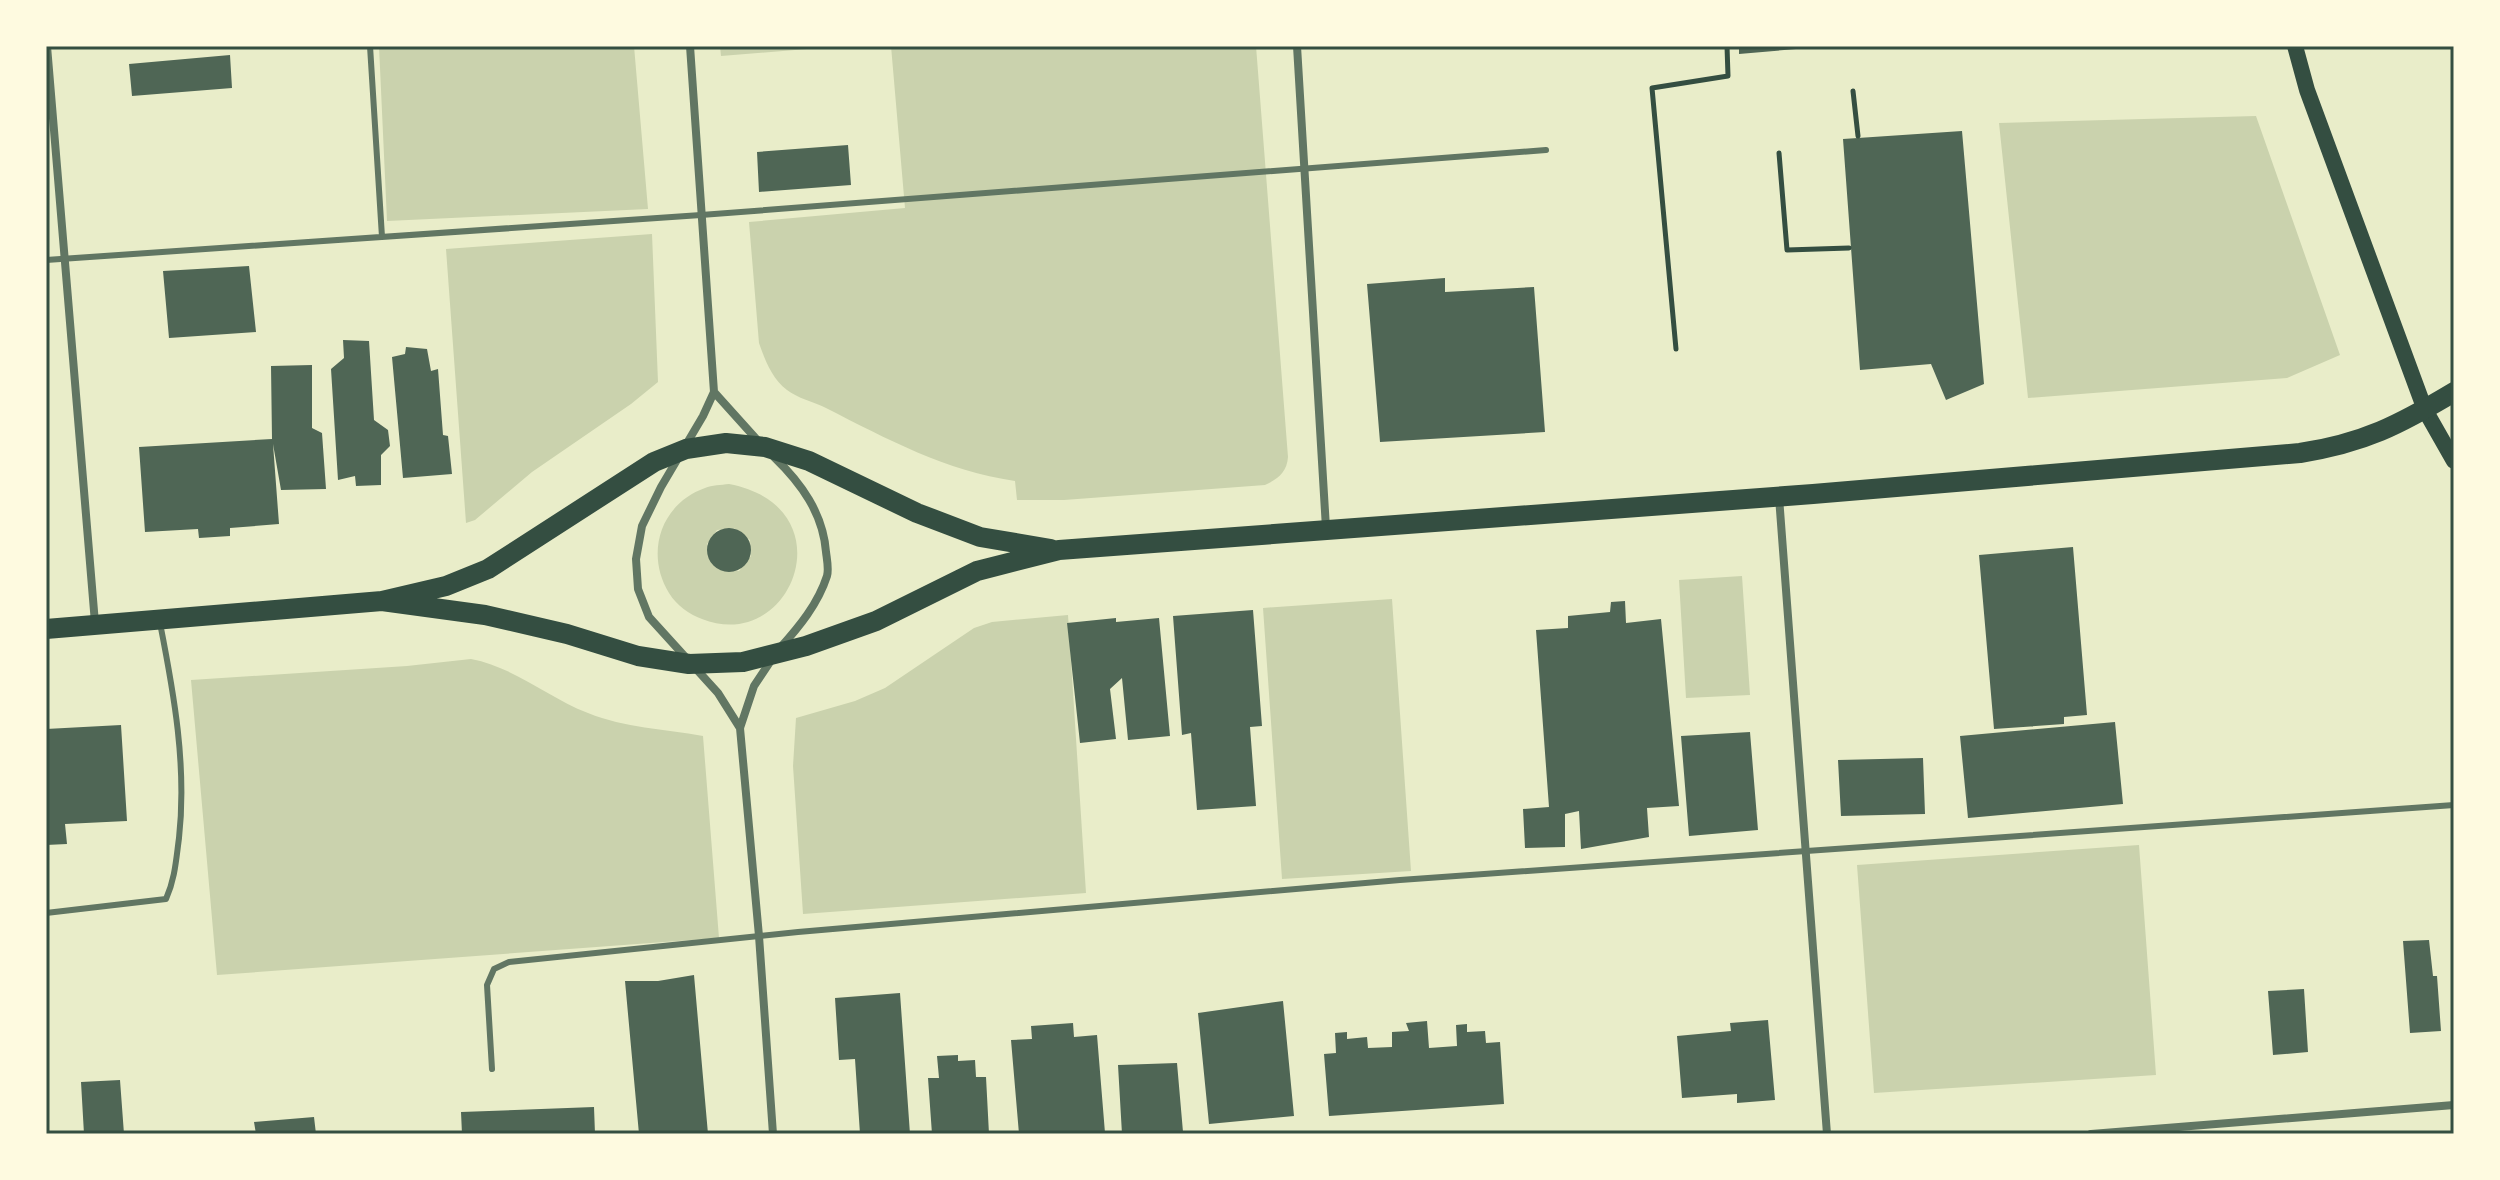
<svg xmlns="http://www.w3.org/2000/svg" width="2500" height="1180" font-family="'DejaVu Sans',sans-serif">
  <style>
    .green { fill: #cad2ad; fill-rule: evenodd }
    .building { fill: #4f6655 }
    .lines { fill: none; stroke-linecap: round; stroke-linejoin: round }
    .path { stroke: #344e41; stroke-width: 5 }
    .service { stroke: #617663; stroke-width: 6 }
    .minor { stroke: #617663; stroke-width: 8 }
    .secondary { stroke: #344e41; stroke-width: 16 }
    .primary { stroke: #344e41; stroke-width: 20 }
    .neatline { fill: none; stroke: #344e41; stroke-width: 3 }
  </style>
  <rect width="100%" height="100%" fill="#e9edc9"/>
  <path class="green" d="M379,46h255l14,163 -261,12z
    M720,46h123l-122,10z
    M891,46h365l32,411c-1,15 -10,22 -23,28l-201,15h-47l-2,-19c-69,-10 -128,-42 -189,-73 -12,-6 -29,-10 -39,-18 -15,-11 -22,-30 -28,-47l-10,-121 156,-14z
    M2256,116l84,239 -53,23 -259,20 -29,-275z
    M652,234l6,148 -27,22 -99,68 -57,48 -9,3 -20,-274z
    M729,484c120,23 63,171 -27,135 -13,-5 -25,-13 -33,-26 -24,-39 -9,-89 36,-105 7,-3 16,-3 24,-4zM734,528l16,12 1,16 -12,15c-21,1 -30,-5 -32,-27l10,-14z
    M1742,576l8,119 -64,3 -7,-118z
    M1392,599l19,272 -129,8 -19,-271z
    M1068,615l18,278 -283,21 -10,-148 3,-48 59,-17 30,-13 89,-60 18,-6z
    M471,659c43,8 76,38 117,54 37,15 76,16 115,23l16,202 -502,37 -26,-295 216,-14z
    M2139,845l17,230 -282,18 -17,-228z"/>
  <path class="building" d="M1739,46h69v2l-69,6z
    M230,55l2,33 -100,8 -3,-32z
    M1962,131l22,253 -38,16 -15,-36 -71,6 -17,-231z
    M848,145l3,40 -92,7 -2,-40z
    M249,266l7,66 -87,6 -6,-67z
    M1445,278v14l89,-5 11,145 -165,10 -13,-158z
    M343,340l26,1 5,79 14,10 2,16 -9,9v30l-25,1 -1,-10 -17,4 -7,-111 13,-11z
    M406,347l21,2 4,22 7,-2 5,66 5,1 4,38 -49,4 -11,-121 13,-3z
    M312,365v63l10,5 4,56 -45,1 -8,-46 6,80 -49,4v8l-31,2 -1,-9 -53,3 -6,-85 133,-8 -1,-73z
    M707 550a22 22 0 1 1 44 0a22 22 0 1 1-44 0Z
    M2073,547l14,168 -23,2v7l-70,5 -15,-174z
    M1625,601l1,22 35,-4 18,187 -32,2 2,29 -68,12 -2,-38 -14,3v33l-40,1 -2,-39 26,-2 -13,-177 32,-2v-12l42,-4 1,-10z
    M1253,610l9,116 -12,1 6,79 -59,4 -6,-77 -9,2 -9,-119z
    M1116,618v4l43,-4 11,118 -42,4 -6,-62 -12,11 6,50 -36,4 -13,-120z
    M2115,722l8,82 -155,14 -8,-82z
    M121,725l6,96 -62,3 2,20 -21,1v-116z
    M1750,732l8,98 -69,6 -8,-100z
    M1923,758l2,56 -84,2 -3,-56z
    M2429,940l4,36h4l4,55 -31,2 -7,-92z
    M694,975l14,159h-69l-14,-153h33z
    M2304,989l4,63 -35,3 -5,-64z
    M900,993l10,141h-50l-5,-75 -16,1 -4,-62z
    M1283,1001l11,115 -85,8 -11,-111z
    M1768,1020l7,80 -38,3v-9l-55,4 -5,-62 54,-5 -1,-8z
    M1427,1021l2,27 28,-2 -1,-21 11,-1v8l18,-1 1,12 14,-1 4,62 -175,12 -5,-62 12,-1 -1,-20 12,-1v7l20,-2 1,11 24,-1v-15l17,-1 -3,-8z
    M1073,1023l1,14 23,-2 8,98 -86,1 -8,-94 21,-1 -1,-13z
    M958,1055v6l17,-1 1,17h10l3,57h-57l-4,-56h11l-2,-22z
    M1177,1063l6,69 -61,2 -4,-69z
    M120,1080l4,54h-40l-3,-52z
    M594,1107l1,27h-133l-1,-22z
    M314,1117l2,17h-60l-2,-12z"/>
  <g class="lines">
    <path class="path" d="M1853,91l5,45
      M1779,153l8,97 62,-2
      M1676,349l-24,-261 76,-12 -1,-30"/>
    <path class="service" d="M370,46l12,191
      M46,260l655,-45 845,-65
      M46,913l120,-14c9,-20 10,-39 13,-61 8,-72 -5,-144 -19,-215
      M492,1069l-5,-84 7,-16 15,-7 289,-30 602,-52 1054,-75"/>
    <path class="minor" d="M47,46l48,577
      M690,46l24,346 -11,24 -42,71 -19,39 -6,33 2,30 11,28 69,76 22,35
      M1297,46l29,482
      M714,392l45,50
      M774,457c27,26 49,56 52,95 1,8 3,17 1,24 -9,28 -28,51 -47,72
      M1779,497l48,637
      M772,659l-18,27 -14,42 19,208 14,198
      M2091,1134l363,-29"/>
    <path class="secondary" d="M2295,46l12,44 118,320 29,51"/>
    <path class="primary" d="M382,601l103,14 82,19 71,22 51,8 54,-2 63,-16 70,-25 101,-50 82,-21 754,-56 487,-41c64,-10 99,-28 154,-61
      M46,629l336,-28 64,-15 42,-17 166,-107 32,-13 40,-6 39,4 44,14 108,52 63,24 71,12"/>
  </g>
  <rect width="2500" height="1180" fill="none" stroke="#fefae0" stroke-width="96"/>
  <rect x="48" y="48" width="2404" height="1084" class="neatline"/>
</svg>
